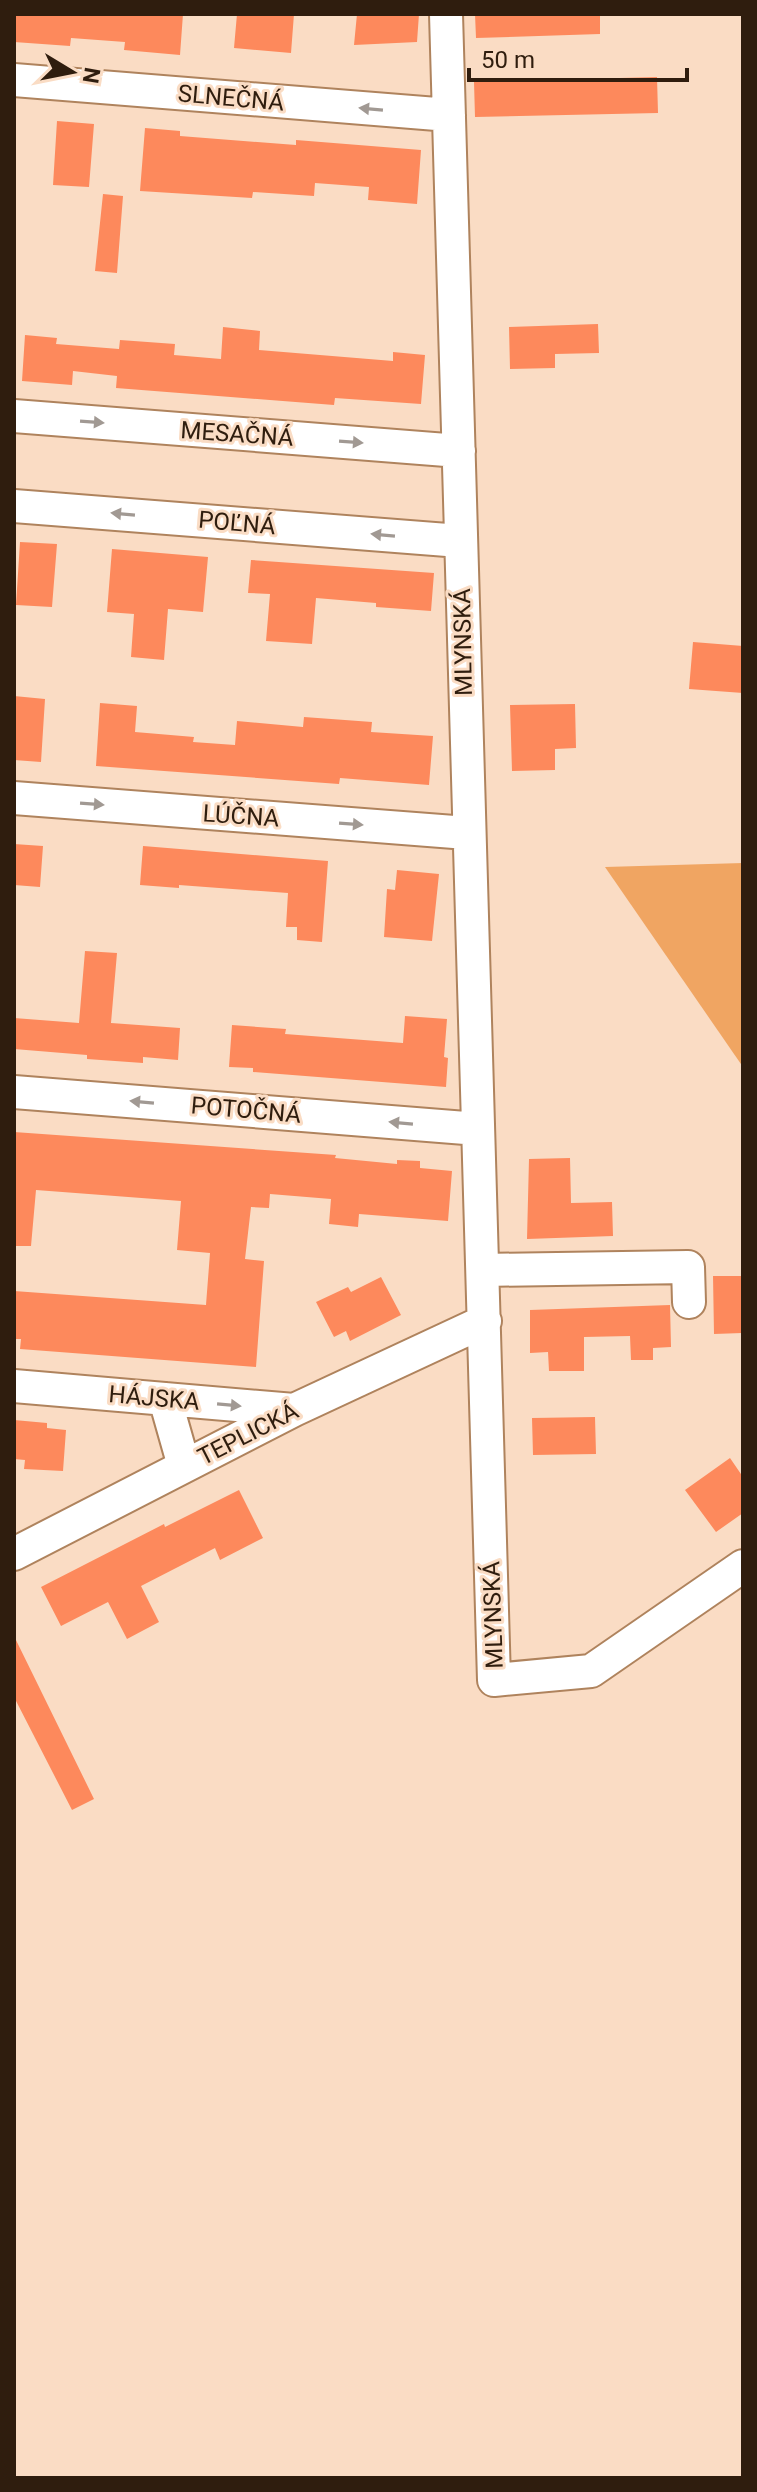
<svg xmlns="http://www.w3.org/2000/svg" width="757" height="2492" font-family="Roboto,sans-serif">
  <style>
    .green { fill: #f0a562 }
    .building { fill: #fd895c }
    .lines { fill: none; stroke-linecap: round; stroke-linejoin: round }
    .minor-casing { stroke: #af835d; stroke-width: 36 }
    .minor { stroke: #fff; stroke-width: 32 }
    .oneway { fill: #a19993 }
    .labels { text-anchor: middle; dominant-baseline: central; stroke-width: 6; stroke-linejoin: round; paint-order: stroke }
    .street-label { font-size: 24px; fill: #2f1d0e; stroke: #fadcc4 }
  </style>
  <rect width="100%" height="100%" fill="#fadcc4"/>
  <path class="green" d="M743,863v204l-138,-200z"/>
  <path class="building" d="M14,14h169l-3,41 -56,-5 1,-8 -54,-4 -1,8 -56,-4z
    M237,14h57l-3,39 -57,-5z
    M357,14h62l-2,28 -63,3z
    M475,14h125v20l-124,4z
    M657,77l1,36 -183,4 -1,-35z
    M57,121l37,3 -5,63 -36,-2z
    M145,128l35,3v5l116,9v-5l125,10 -4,54 -49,-4 1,-13 -54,-4 -1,13 -61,-4 -1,6 -112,-7z
    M103,194l20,2 -6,77 -22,-2z
    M598,324l1,29 -44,1v14l-45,1 -1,-42z
    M223,327l37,4 -1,19 134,11v-9l32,3 -4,49 -86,-6 -1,7 -218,-17 1,-12 -44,-5 -1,14 -50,-4 3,-46 32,3 -1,6 63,5 1,-9 55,4 -1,11 47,4z
    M20,542l37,2 -5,63 -36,-2z
    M112,549l96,8 -5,55 -35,-3 -4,51 -33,-3 3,-43 -27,-2z
    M251,560l183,13 -3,38 -55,-4v-4l-60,-5 -4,46 -46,-3 4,-47 -22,-1z
    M693,642l50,4v47l-54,-4z
    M14,696l31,3 -4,63 -27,-2z
    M100,703l37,3 -2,26 59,5 -1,5 42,3 2,-24 66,6 1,-10 68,5 -1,10 62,4 -4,49 -89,-7 -1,6 -243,-18z
    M575,704l1,44 -21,1v21l-43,1 -2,-66z
    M14,844l29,2 -3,41 -26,-2z
    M143,846l185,15 -6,81 -25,-2v-13h-11l2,-34 -109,-8v3l-39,-3z
    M397,870l42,4 -7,67 -48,-4 3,-48 8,1z
    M85,951l32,2 -6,70 69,5 -2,32 -35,-3v6l-56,-4v-4l-73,-6v-31l65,5z
    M405,1016l42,3 -3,38 4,1 -2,29 -193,-15v-4l-24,-1 3,-42 54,4 -1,5 118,9z
    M14,1132l322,23 -1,3 62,6v-4l23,1v7l32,3 -4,50 -89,-7 -1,13 -29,-3 2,-25 -61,-5 -1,14 -18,-1 -6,52 19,2 -8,106 -236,-18 1,-10h-7v-48l192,14 4,-52 -33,-3 4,-49 -145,-11 -5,56h-17z
    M570,1158l1,45 41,-1 1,34 -86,3 2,-80z
    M713,1276h30l-1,57 -28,1z
    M381,1277l20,38 -51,26 -4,-10 -12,6 -18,-35 32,-15 3,5z
    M670,1305l1,42 -18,1v12h-22l-1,-24 -46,1v34h-35l-1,-19 -18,1v-43z
    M595,1417l1,37 -63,1 -1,-37z
    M14,1420l33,3v5l19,2 -3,41 -39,-2 1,-9 -11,-1z
    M730,1458l13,19v36l-27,19 -31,-42z
    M239,1490l24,48 -43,22 -5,-12 -74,38 18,36 -32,17 -19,-37 -47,24 -20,-39 123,-63 1,3z
    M14,1636l80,163 -22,11 -58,-113z"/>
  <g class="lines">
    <defs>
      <path id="minor" d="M446,14c12,555 34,1110 48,1666l97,-9 152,-105
        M14,80l435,35
        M14,416l445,35
        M14,506l446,35
        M14,798l453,35
        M14,1092l464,37
        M483,1270l205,-3 1,35
        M14,1386l280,24
        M165,1399l19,67
        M14,1554l280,-144 191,-89"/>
    </defs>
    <use href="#minor" class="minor-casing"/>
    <use href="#minor" class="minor"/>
  </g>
  <defs><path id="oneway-solid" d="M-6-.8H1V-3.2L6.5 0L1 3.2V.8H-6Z" transform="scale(2)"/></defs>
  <g class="oneway">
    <use href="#oneway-solid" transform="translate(371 109) rotate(-175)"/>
    <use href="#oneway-solid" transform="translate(92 422) rotate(4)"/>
    <use href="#oneway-solid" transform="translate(351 442) rotate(4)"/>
    <use href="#oneway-solid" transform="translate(123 514) rotate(-175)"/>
    <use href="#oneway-solid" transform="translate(383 535) rotate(-175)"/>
    <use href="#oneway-solid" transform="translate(92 804) rotate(4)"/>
    <use href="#oneway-solid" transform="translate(351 824) rotate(4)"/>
    <use href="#oneway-solid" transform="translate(142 1102) rotate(-175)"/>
    <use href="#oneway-solid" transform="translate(401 1123) rotate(-175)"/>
    <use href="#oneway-solid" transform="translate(229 1405) rotate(5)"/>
  </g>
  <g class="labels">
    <g class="street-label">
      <text transform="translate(231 98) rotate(5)">SLNEČNÁ</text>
      <text transform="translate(237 434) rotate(4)">MESAČNÁ</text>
      <text transform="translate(237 523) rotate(5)">POĽNÁ</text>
      <text transform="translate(463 642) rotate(-91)">MLYNSKÁ</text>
      <text transform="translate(241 816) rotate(4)">LÚČNA</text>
      <text transform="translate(246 1110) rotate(5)">POTOČNÁ</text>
      <text transform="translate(154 1398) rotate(5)">HÁJSKA</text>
      <text transform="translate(248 1434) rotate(-27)">TEPLICKÁ</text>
      <text transform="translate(493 1615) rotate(-92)">MLYNSKÁ</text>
    </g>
  </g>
  <rect width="757" height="2492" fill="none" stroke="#2f1d0e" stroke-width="32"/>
  <g transform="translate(72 72) rotate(100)" stroke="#fadcc4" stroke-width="6" paint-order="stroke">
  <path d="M0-6L14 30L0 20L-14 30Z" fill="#2f1d0e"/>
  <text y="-12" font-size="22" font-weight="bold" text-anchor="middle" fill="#2f1d0e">N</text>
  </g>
  <path d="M469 68v12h218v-12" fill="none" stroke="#2f1d0e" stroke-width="4"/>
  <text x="481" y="68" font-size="24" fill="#2f1d0e" stroke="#fadcc4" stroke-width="6" paint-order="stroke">50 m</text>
</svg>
